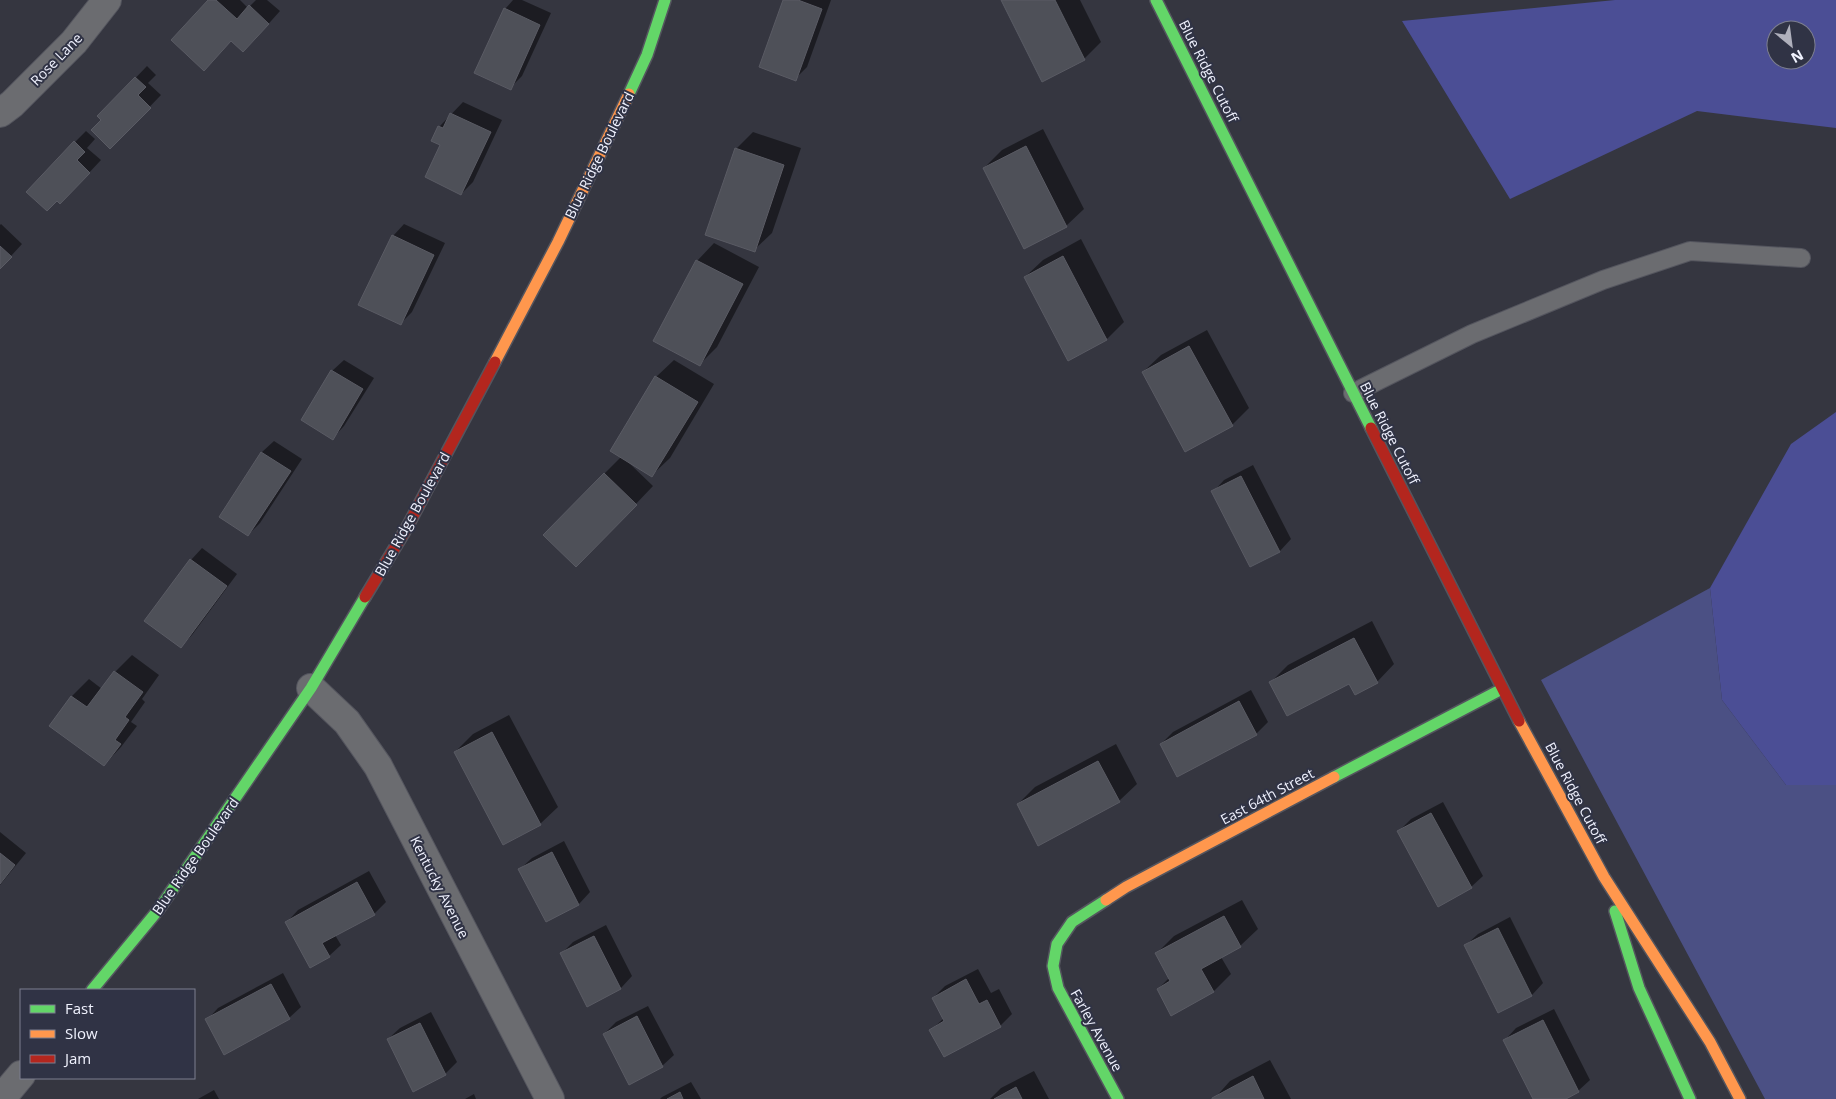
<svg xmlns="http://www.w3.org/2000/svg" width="1836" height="1099" font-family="'Open Sans',sans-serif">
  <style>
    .green { fill: #4b5084 }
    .forest { fill: #4b4e95; fill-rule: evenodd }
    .shadow { fill: #0007 }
    .building { fill: #4e5058; stroke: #5a5b64 }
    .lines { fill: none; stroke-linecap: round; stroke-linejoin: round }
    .lane-casing { stroke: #54555e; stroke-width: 20 }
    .street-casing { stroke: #54555e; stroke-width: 30 }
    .fast-casing { stroke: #54555e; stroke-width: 14 }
    .slow-casing { stroke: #54555e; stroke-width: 14 }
    .jam-casing { stroke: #54555e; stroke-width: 14 }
    .lane { stroke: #6b6c70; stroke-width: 18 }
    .street { stroke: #6b6c70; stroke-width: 28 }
    .fast { stroke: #63d668; stroke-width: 11 }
    .slow { stroke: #ff974d; stroke-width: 11 }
    .jam { stroke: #b3261e; stroke-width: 11 }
    .labels { text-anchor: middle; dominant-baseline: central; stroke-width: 4; stroke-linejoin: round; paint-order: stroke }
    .street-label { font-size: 14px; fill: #f0f2fe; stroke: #303345 }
  </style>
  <rect width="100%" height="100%" fill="#353640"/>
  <path class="green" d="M1710,588l12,112 64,85h50v314h-71l-224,-419z"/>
  <path class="forest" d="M1615,0h221v128l-139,-17 -187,88 -108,-178zM1776,30h30v30h-30z
    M1836,412v373h-50l-64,-85 -12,-112 81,-144z"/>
  <path class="shadow" d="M209,0h31l8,8 8,-8h11l13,11 -25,28z
    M513,0h9l29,13 -29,63 -12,12 -5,-79z
    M784,0h47l-24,67 -12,12z
    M1003,0h77l21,42 -17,17z
    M147,66l9,9 -8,8 13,12 -51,53 -7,-28 -4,-4z
    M463,102l39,18 -29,62 -12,12 -19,-49 -3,-18z
    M1043,129l41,80 -18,17 -82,-58 18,-18z
    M86,131l9,8 -8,9 14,12 -29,31 3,-49z
    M753,132l48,16 -29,85 -18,17 -18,-101z
    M1,224l21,20 -22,24v-43z
    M404,224l41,19 -33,69 -12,12 -7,-88z
    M1081,239l43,83 -17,17 -82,-62 18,-17z
    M714,243l45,24 -42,80 -17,17 -3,-103z
    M1207,330l42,78 -17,17 -89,-53 18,-17z
    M344,360l30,18 -30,48 -11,12 -1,-67z
    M674,360l40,24 -44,74 -18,17 -25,-14 26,25 -59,62 10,-74 17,-17 35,-80z
    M274,441l28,18 -42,64 -12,12 -28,-19 42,-64z
    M1253,465l38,74 -11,12 -29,15 -38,-74 11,-12z
    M202,548l35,26 -45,61 -11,11 10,-86z
    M1372,621l22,43 -17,18h-106l17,-17z
    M132,655l27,20 -17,24 3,3 -14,20 6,4 -16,21 -17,18 -32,-69 17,-17 13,10 13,-17z
    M1251,690l17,32 -12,12 -78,41 -17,-31 12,-12z
    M509,715l49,92 -18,17 -85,-72 18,-18z
    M1116,744l21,40 -18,17 -101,3 17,-17z
    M1443,802l40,74 -12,11 -72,-56 12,-12z
    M0,832l26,21 -26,32z
    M564,841l26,51 -11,12 -32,16 -27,-51 12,-11z
    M369,871l17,31 -12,12 -39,21 6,10 -12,11 -42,-34 11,-12z
    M1242,900l16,29 -18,17 -19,11 10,17 -17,17 -42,23 -14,-25 11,-11 -13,-24 18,-18z
    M1510,917l33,66 -11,12 -33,16 -33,-66 12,-11z
    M606,925l26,51 -11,12 -33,17 -27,-51 12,-12z
    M978,969l13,24 8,-4 13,25 -12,12 -55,30 -14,-26 13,-12 -11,-20 12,-12z
    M283,973l18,34 -12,11 -82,2 11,-12z
    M648,1006l26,49 -12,11 -58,-32 12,-12z
    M1554,1009l36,71 -12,11 -15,8h-28l-30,-59 11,-12z
    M431,1012l26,50 -12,12 -57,-35 12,-11z
    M1270,1060l21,39h-77l16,-18z
    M1034,1071l15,28h-59l11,-11z
    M691,1082l10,17h-41l2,-2z
    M214,1090l5,9h-21z
    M474,1094l2,5h-11z"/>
  <path class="building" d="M208,0h8l21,19 12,-14 20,19 -26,28 -12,-11 -27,30 -33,-31z
    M783,0h15l24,9 -26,72 -37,-14z
    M1001,0h54l30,60 -43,22z
    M504,8l36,17 -29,65 -37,-17z
    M135,77l11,10 -8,8 13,13 -41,41 -19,-19 10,-10 -4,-4z
    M450,113l41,19 -30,63 -36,-18 15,-32 -9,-4 7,-15 5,2z
    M74,141l11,11 -8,8 13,13 -30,31 -3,-3 -10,10 -21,-19z
    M1026,146l41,81 -43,22 -41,-81z
    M735,148l49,17 -29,87 -50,-17z
    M392,235l42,20 -33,70 -43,-20z
    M0,246l12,11 -12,12z
    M1063,256l44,84 -39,21 -44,-84z
    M696,260l47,24 -43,82 -47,-25z
    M1189,346l44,80 -48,26 -43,-80z
    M331,370l32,19 -30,51 -32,-20z
    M655,376l43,26 -46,75 -42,-26z
    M261,452l30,19 -43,65 -29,-19z
    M604,473l33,32 -61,62 -33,-32z
    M1241,476l39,76 -30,15 -39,-76z
    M190,559l37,27 -46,62 -37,-27z
    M1354,638l24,45 -23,12 -6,-11 -62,32 -18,-34z
    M114,671l29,21 -18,25 4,3 -14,20 6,4 -17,22 -55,-40 22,-30 16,11z
    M1239,701l18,34 -80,42 -17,-33z
    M492,732l49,93 -38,20 -49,-93z
    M1098,761l22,41 -82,44 -21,-42z
    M1431,813l41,75 -34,19 -41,-76z
    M552,852l27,53 -33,17 -28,-53z
    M0,853l15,12 -15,19z
    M357,882l18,33 -53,28 8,14 -20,11 -25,-46z
    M1224,916l17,31 -40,22 13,23 -43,24 -14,-27 13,-8 -15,-28z
    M1498,928l34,68 -34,17 -34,-68z
    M594,936l27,53 -34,18 -27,-54z
    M966,979l13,25 8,-4 14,27 -57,30 -15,-27 15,-9 -12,-23z
    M271,984l19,35 -66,36 -19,-36z
    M637,1016l26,51 -34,18 -26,-51z
    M1543,1020l36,72 -13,7h-33l-30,-59z
    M420,1023l26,52 -33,17 -26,-53z
    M1253,1076l11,23h-52v-1z
    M1016,1087l6,12h-28z
    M680,1092l3,7h-16z"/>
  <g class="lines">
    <defs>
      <path id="lane" d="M1353,393l119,-59 131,-54 87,-29 111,7"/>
      <path id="street" d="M0,113l12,-9 62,-62 33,-42
        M311,688l36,34 31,44 172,333
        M1,1099l20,-24"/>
      <path id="fast" d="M1156,0l215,428
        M629,94l18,-39 18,-55
        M1334,777l168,-88
        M1106,900l-34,22 -15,22 -4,22 5,22 60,111
        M1615,911l24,77 51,111
        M92,990l67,-81 152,-221 54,-91"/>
      <path id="slow" d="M495,362l63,-120 71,-148
        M1519,721l85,156 106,165 30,57
        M1106,900l20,-13 208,-110"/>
      <path id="jam" d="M1371,428l148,293
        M365,597l40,-66 90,-169"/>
    </defs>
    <use href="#lane" class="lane-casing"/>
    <use href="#street" class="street-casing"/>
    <use href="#fast" class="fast-casing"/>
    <use href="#slow" class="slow-casing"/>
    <use href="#jam" class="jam-casing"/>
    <use href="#lane" class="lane"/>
    <use href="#street" class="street"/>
    <use href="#fast" class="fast"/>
    <use href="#slow" class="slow"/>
    <use href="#jam" class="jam"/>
  </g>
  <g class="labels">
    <g class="street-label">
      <text transform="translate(56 59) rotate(-46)">Rose Lane</text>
      <text transform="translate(1209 71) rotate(63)">Blue Ridge Cutoff</text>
      <text transform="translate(599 155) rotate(-64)">Blue Ridge Boulevard</text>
      <text transform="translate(1390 433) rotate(63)">Blue Ridge Cutoff</text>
      <text transform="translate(412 514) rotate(-61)">Blue Ridge Boulevard</text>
      <text transform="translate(1576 793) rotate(62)">Blue Ridge Cutoff</text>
      <text transform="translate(1267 796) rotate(-28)">East 64th Street</text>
      <text transform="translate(195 856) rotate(-55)">Blue Ridge Boulevard</text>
      <text transform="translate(440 887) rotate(63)">Kentucky Avenue</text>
      <text transform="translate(1097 1030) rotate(61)">Farley Avenue</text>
    </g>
  </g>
  <rect x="20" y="989" width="175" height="90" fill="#303345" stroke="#7d7f8f"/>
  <rect x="30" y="1005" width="25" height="8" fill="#63d668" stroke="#7d7f8f"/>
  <text x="65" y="1014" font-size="15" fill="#f0f2fe">Fast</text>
  <rect x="30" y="1030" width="25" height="8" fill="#ff974d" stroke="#7d7f8f"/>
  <text x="65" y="1039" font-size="15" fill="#f0f2fe">Slow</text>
  <rect x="30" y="1055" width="25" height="8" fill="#b3261e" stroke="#7d7f8f"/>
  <text x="65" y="1064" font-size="15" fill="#f0f2fe">Jam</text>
  <g transform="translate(1791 45) rotate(151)"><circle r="24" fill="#303345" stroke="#7d7f8f"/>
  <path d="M0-4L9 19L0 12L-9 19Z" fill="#afb0bc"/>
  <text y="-8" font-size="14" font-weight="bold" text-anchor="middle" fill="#f0f2fe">N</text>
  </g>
</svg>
